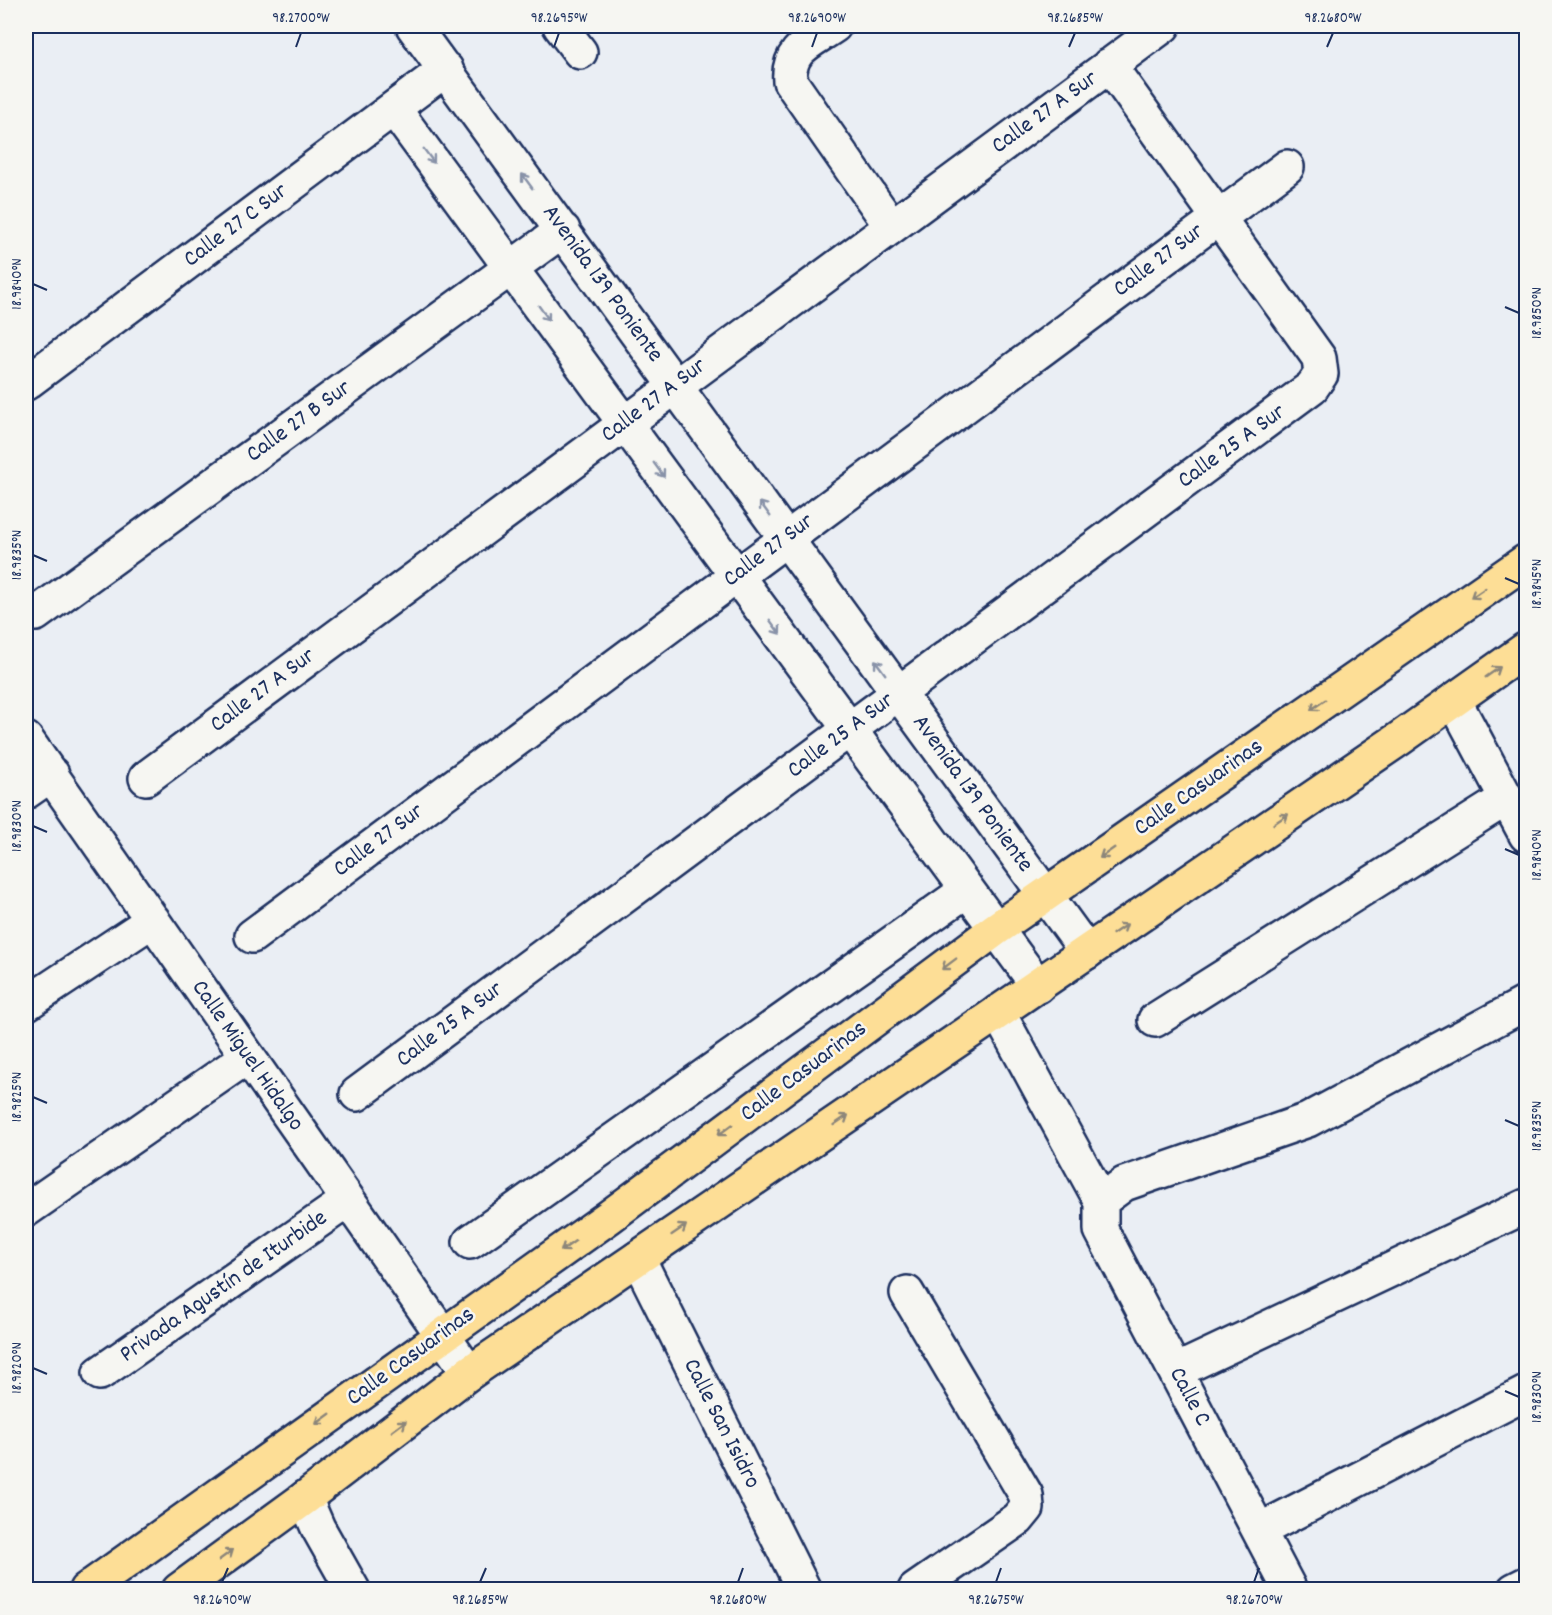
<svg xmlns="http://www.w3.org/2000/svg" width="1552" height="1615" font-family="Dekko,sans-serif">
  <style>
    .lines { fill: none; stroke-linecap: round; stroke-linejoin: round }
    .minor-casing { stroke: #1b2f5e; stroke-width: 38 }
    .major-casing { stroke: #1b2f5e; stroke-width: 38 }
    .minor { stroke: #f6f6f2; stroke-width: 33 }
    .major { stroke: #fdde96; stroke-width: 33 }
    .oneway { stroke: #8892a8 }
    .oneway2 { stroke: #8c867a }
    .ticks { fill: none; stroke: #1b2f5e; stroke-width: 2 }
    .labels { text-anchor: middle; dominant-baseline: central; stroke-width: 5; stroke-linejoin: round; paint-order: stroke }
    .street-label { font-size: 24px; fill: #1b2f5e; stroke: #f6f6f2 }
    .neatline { fill: none; stroke: #1b2f5e; stroke-width: 2 }
    .ticks-label { font-size: 15px; text-anchor: middle; fill: #1b2f5e }
  </style>
  <rect width="100%" height="100%" fill="#eaeef4"/>
  <filter id="ink" filterUnits="userSpaceOnUse"><feTurbulence type="fractalNoise" baseFrequency=".0167" numOctaves="2"/><feDisplacementMap in="SourceGraphic" scale="12" xChannelSelector="R" yChannelSelector="G"/><feConvolveMatrix kernelMatrix="1 2 1 2 8 2 1 2 1" color-interpolation-filters="sRGB"/></filter>
  <g filter="url(#ink)">
    <g class="lines">
      <defs>
        <path id="minor" d="M413,26l674,926
          M560,26l20,26
          M834,26c-23,16 -47,23 -44,55l101,145
          M394,109l644,877
          M26,383l420,-314
          M36,614l527,-384
          M1454,700l72,135
          M26,739l443,634
          M146,778l1017,-752
          M26,792l26,-18
          M252,936l1035,-769
          M26,1004l127,-84
          M998,1012l103,189v29l189,360
          M1155,1020l352,-222
          M357,1094l955,-707 9,-13 -2,-16 -210,-293
          M1101,1201l23,-17 184,-64 218,-117
          M26,1210l221,-153
          M470,1242l497,-352
          M638,1258l166,332
          M907,1293l119,202 1,13 -9,11 -103,71
          M1176,1371l350,-165
          M100,1373l247,-172
          M305,1498l13,30 35,62
          M1260,1530l266,-137
          M1514,1590l12,-6"/>
        <path id="major" d="M86,1590l523,-373 387,-288 530,-368
          M179,1590l126,-92 164,-125 930,-634 127,-90"/>
      </defs>
      <use href="#minor" class="minor-casing"/>
      <use href="#major" class="major-casing"/>
      <use href="#minor" class="minor"/>
      <use href="#major" class="major"/>
    </g>
    <defs><path id="oneway-shaft" d="M-6 0H5M1.5-3L5.5 0L1.5 3" fill="none" stroke-width="1.6" stroke-linecap="round" stroke-linejoin="round" transform="scale(1.5)"/></defs>
    <g class="oneway">
      <use href="#oneway-shaft" transform="translate(429 156) rotate(54)"/>
      <use href="#oneway-shaft" transform="translate(527 181) rotate(-126)"/>
      <use href="#oneway-shaft" transform="translate(544 313) rotate(54)"/>
      <use href="#oneway-shaft" transform="translate(659 470) rotate(54)"/>
      <use href="#oneway-shaft" transform="translate(765 509) rotate(-126)"/>
      <use href="#oneway-shaft" transform="translate(775 627) rotate(54)"/>
      <use href="#oneway-shaft" transform="translate(880 667) rotate(-126)"/>
    </g>
    <g class="oneway2">
      <use href="#oneway-shaft" transform="translate(1478 593) rotate(146)"/>
      <use href="#oneway-shaft" transform="translate(1493 672) rotate(-35)"/>
      <use href="#oneway-shaft" transform="translate(1318 705) rotate(145)"/>
      <use href="#oneway-shaft" transform="translate(1281 819) rotate(-34)"/>
      <use href="#oneway-shaft" transform="translate(1107 853) rotate(145)"/>
      <use href="#oneway-shaft" transform="translate(1120 929) rotate(-34)"/>
      <use href="#oneway-shaft" transform="translate(949 964) rotate(143)"/>
      <use href="#oneway-shaft" transform="translate(841 1120) rotate(-34)"/>
      <use href="#oneway-shaft" transform="translate(725 1130) rotate(143)"/>
      <use href="#oneway-shaft" transform="translate(679 1230) rotate(-34)"/>
      <use href="#oneway-shaft" transform="translate(568 1246) rotate(145)"/>
      <use href="#oneway-shaft" transform="translate(323 1419) rotate(144)"/>
      <use href="#oneway-shaft" transform="translate(399 1426) rotate(-37)"/>
      <use href="#oneway-shaft" transform="translate(226 1555) rotate(-36)"/>
    </g>
  </g>
  <path class="ticks" d="M296,47l5,-14M554,47l5,-14M812,47l5,-14M1069,47l6,-14M1327,47l6,-14M33,284l14,6M1505,307l14,6M33,555l14,6M1505,578l14,6M33,826l14,6M1505,849l14,6M33,1097l14,6M1505,1120l14,6M33,1368l14,6M1505,1391l14,6M222,1582l6,-14M480,1582l6,-14M738,1582l5,-14M996,1582l5,-14M1254,1582l5,-14"/>
  <g class="labels">
    <g class="street-label">
      <text transform="translate(1045 113) rotate(-36)">Calle 27 A Sur</text>
      <text transform="translate(236 226) rotate(-37)">Calle 27 C Sur</text>
      <text transform="translate(1159 261) rotate(-37)">Calle 27 Sur</text>
      <text transform="translate(602 284) rotate(54)">Avenida 139 Poniente</text>
      <text transform="translate(654 401) rotate(-37)">Calle 27 A Sur</text>
      <text transform="translate(299 422) rotate(-36)">Calle 27 B Sur</text>
      <text transform="translate(1232 447) rotate(-36)">Calle 25 A Sur</text>
      <text transform="translate(769 551) rotate(-37)">Calle 27 Sur</text>
      <text transform="translate(263 691) rotate(-37)">Calle 27 A Sur</text>
      <text transform="translate(841 736) rotate(-37)">Calle 25 A Sur</text>
      <text transform="translate(1199 788) rotate(-35)">Calle Casuarinas</text>
      <text transform="translate(972 794) rotate(54)">Avenida 139 Poniente</text>
      <text transform="translate(379 841) rotate(-37)">Calle 27 Sur</text>
      <text transform="translate(450 1025) rotate(-37)">Calle 25 A Sur</text>
      <text transform="translate(247 1056) rotate(55)">Calle Miguel Hidalgo</text>
      <text transform="translate(804 1072) rotate(-37)">Calle Casuarinas</text>
      <text transform="translate(224 1287) rotate(-35)">Privada Agustín de Iturbide</text>
      <text transform="translate(411 1357) rotate(-36)">Calle Casuarinas</text>
      <text transform="translate(1189 1397) rotate(62)">Calle C</text>
      <text transform="translate(721 1424) rotate(63)">Calle San Isidro</text>
    </g>
  </g>
  <rect width="1552" height="1615" fill="none" stroke="#f6f6f2" stroke-width="66"/>
  <rect x="33" y="33" width="1486" height="1549" class="neatline"/>
  <g class="ticks-label">
    <text x="301" y="22">98.2700°W</text>
    <text x="559" y="22">98.2695°W</text>
    <text x="817" y="22">98.2690°W</text>
    <text x="1075" y="22">98.2685°W</text>
    <text x="1333" y="22">98.2680°W</text>
    <text transform="translate(16 284) rotate(-90)" y="5">18.9840°N</text>
    <text transform="translate(1536 313) rotate(-90)" y="5">18.9850°N</text>
    <text transform="translate(16 555) rotate(-90)" y="5">18.9835°N</text>
    <text transform="translate(1536 584) rotate(-90)" y="5">18.9845°N</text>
    <text transform="translate(16 826) rotate(-90)" y="5">18.9830°N</text>
    <text transform="translate(1536 855) rotate(-90)" y="5">18.9840°N</text>
    <text transform="translate(16 1097) rotate(-90)" y="5">18.9825°N</text>
    <text transform="translate(1536 1126) rotate(-90)" y="5">18.9835°N</text>
    <text transform="translate(16 1368) rotate(-90)" y="5">18.9820°N</text>
    <text transform="translate(1536 1397) rotate(-90)" y="5">18.9830°N</text>
    <text x="222" y="1604">98.2690°W</text>
    <text x="480" y="1604">98.2685°W</text>
    <text x="738" y="1604">98.2680°W</text>
    <text x="996" y="1604">98.2675°W</text>
    <text x="1254" y="1604">98.2670°W</text>
  </g>
</svg>
